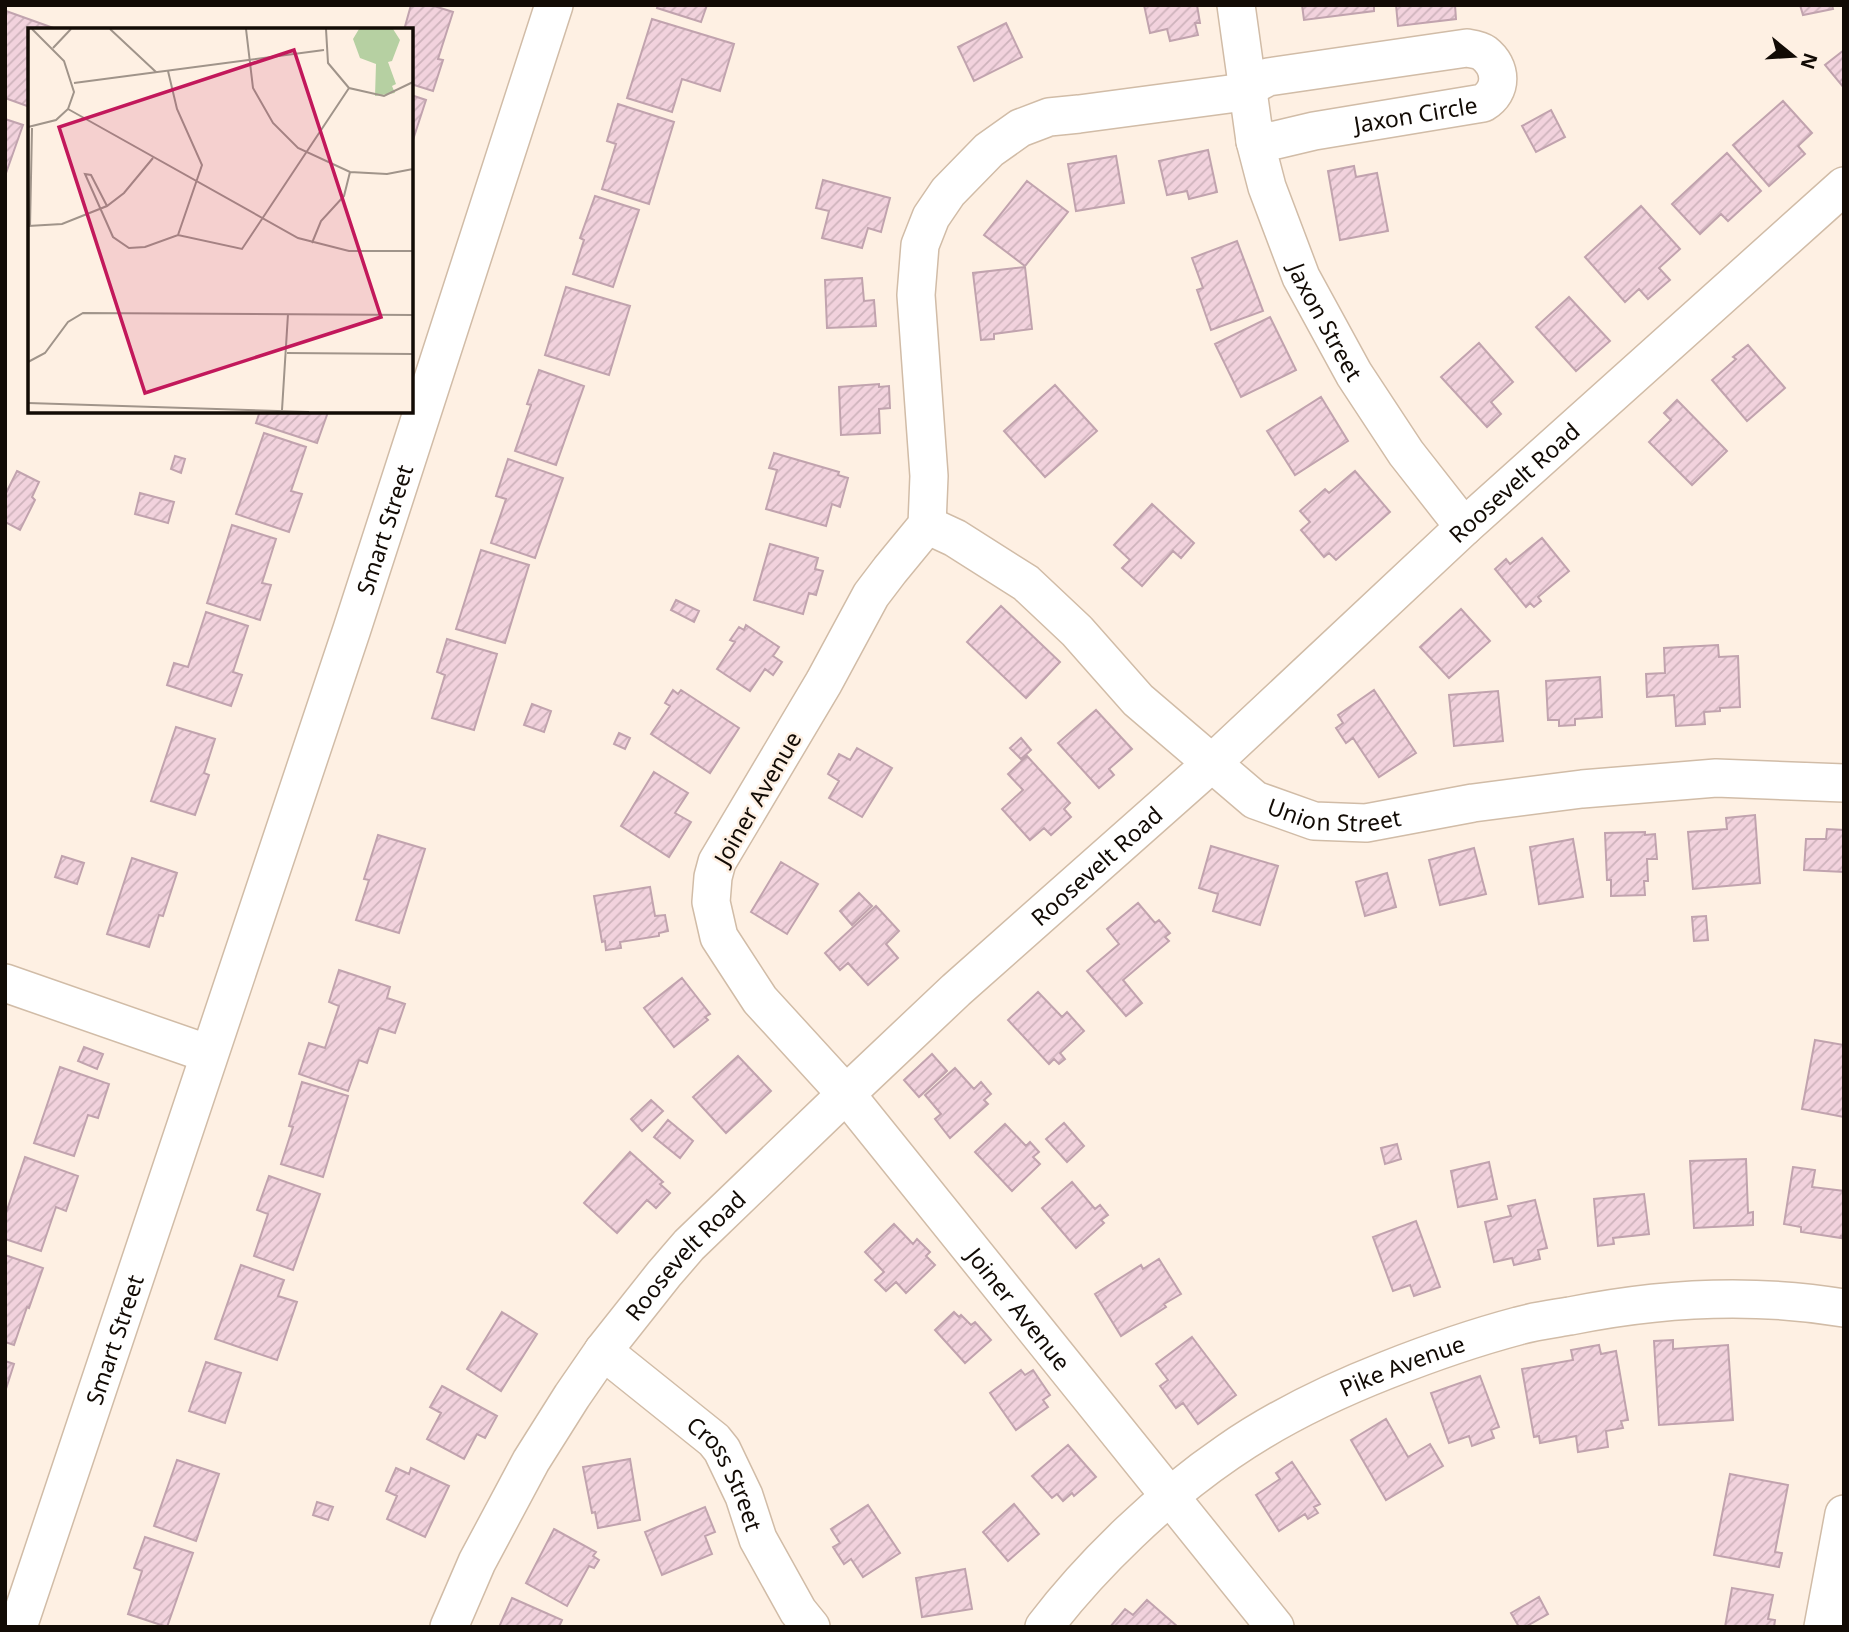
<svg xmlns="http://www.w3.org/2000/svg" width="1849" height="1632" font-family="'Noto Sans',sans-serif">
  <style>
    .building { fill: url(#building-hatch); stroke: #c1a3ae; stroke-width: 2 }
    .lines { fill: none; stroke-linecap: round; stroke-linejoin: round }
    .minor-casing { stroke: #d1bca7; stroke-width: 40 }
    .minor { stroke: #fff; stroke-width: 37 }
    .labels { text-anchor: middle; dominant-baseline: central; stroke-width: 5; stroke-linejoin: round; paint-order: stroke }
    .street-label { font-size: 23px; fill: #120b05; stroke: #fef0e3 }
    .inset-road { fill: none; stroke: #a0948a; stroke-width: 2 }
    .view { fill: #c2185b; fill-opacity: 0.15; stroke: #c2185b; stroke-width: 3.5 }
    .inset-edge { fill: none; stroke: #120b05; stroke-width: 3.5 }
  </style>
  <defs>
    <pattern id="building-hatch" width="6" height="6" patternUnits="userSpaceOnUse" patternTransform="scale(1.75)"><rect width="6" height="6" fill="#f2d2dd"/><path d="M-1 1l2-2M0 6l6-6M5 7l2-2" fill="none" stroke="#ceb3bc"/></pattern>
  </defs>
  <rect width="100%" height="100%" fill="#fef0e3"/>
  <path class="building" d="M411,5h20l22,7 -15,47 5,1 -10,31 -22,-7v-54h-7z
    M658,5h49l-6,17 -44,-14z
    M1144,5h53l3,18h-5l3,12 -28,6 -3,-12 -17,4z
    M1302,5h72v6l-70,9z
    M1396,5h59l1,14 -58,7z
    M1800,5h32l1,4 -30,6z
    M6,11l53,19h-29v77l-25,-9z
    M652,19l82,25 -14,47 -38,-12 -10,33 -45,-14z
    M1006,23l16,34 -48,24 -16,-34z
    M1844,50v38l-19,-23z
    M411,95l15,5 -15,46z
    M1783,101l29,32 -14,13 7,8 -36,32 -36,-41z
    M618,104l56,18 -25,82 -47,-15 14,-45 -9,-3z
    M1551,110l14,27 -29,15 -14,-26z
    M5,119l18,6 -18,51z
    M1208,150l9,42 -28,7 -2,-8 -20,4 -8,-34z
    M1727,153l34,38 -33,30 -7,-7 -21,20 -28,-30z
    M1116,156l8,47 -48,8 -8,-47z
    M1354,166l2,11 21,-4 11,58 -48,9 -12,-69z
    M823,180l67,18 -9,34 -13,-4 -6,20 -40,-10 7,-27 -13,-3z
    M1027,181l41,31 -43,54 -41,-31z
    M595,196l44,14 -26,77 -40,-13 11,-34 -4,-2z
    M1641,206l39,43 -21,19 11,12 -22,19 -9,-10 -14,13 -40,-45z
    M1237,241l26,70 -52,19 -14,-40 6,-2 -11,-30z
    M1025,267l7,62 -38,5v5l-13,1 -8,-67z
    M862,278l2,23 10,-1 2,26 -49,2 -2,-48z
    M566,287l64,19 -21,69 -64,-20z
    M1569,297l41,44 -34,30 -40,-44z
    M1270,317l26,53 -55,27 -26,-53z
    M1479,343l34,39 -22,20 10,12 -14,13 -46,-50z
    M1748,345l37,43 -38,33 -35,-41 24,-21 -3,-2z
    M539,370l45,16 -28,79 -41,-14 16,-46 -4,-1z
    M879,384v3l10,-1 1,22 -11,1 1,24 -39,2 -2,-48z
    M1055,385l42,46 -52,46 -41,-46z
    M1321,397l27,44 -53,34 -28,-44z
    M1677,400l50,51 -35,34 -43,-43 22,-22 -7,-7z
    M260,411h67l1,1 -11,31 -61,-20z
    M264,433l42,14 -15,44 11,3 -13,38 -53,-18z
    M774,453l65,19 -1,3 10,3 -8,29 -8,-3 -6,22 -60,-17 11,-39 -8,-2z
    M175,456l10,3 -4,14 -10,-4z
    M508,459l55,19 -28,80 -44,-15 15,-44 -10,-3z
    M17,471l22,11 -7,15 3,3 -15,30 -15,-8v-27z
    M1355,471l35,41 -54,48 -7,-7 -5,4 -23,-27 9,-8 -10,-11 25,-22 4,4z
    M140,493l34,9 -6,21 -33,-9z
    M1152,504l42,39 -13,15 -8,-7 -31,35 -20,-18 8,-8 -16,-15z
    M232,525l44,14 -14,44 9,2 -11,35 -53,-17z
    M1542,538l27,33 -31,26 3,4 -7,6 -4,-4 -4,4 -31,-38 11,-10 4,5z
    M770,544l48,14 -3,11 8,2 -7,24 -7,-2 -6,21 -49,-14z
    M481,550l48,15 -24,78 -49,-14z
    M676,600l23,11 -5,11 -23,-12z
    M1001,606l59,56 -34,36 -59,-56z
    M1461,609l29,32 -41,37 -29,-31z
    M206,612l42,14 -15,46 9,3 -11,31 -64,-21 7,-22 14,4z
    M746,625l33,22 -6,9 9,6 -9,13 -8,-6 -15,22 -33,-22 18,-27 -5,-2 9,-13 5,3z
    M447,639l50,15 -23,76 -42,-12 13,-43 -8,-3z
    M1718,645l1,12 19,-1 2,51 -20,1v3l-16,1 1,12 -29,2 -2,-31 -27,2 -1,-23 19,-1 -1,-25z
    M1600,677l2,40 -27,2v6l-16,1v-6h-11l-2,-39z
    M673,690l5,4 3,-4 58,38 -29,45 -59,-39 19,-28 -5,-3z
    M1374,690l42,63 -37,24 -26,-39 -7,5 -10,-15 7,-5 -5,-8z
    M1498,691l5,50 -49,5 -5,-51z
    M532,704l19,7 -7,21 -20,-7z
    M1096,710l36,39 -23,20 5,6 -15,13 -41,-45z
    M176,727l39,12 -11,34 5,2 -14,40 -44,-14z
    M619,733l11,5 -5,11 -11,-5z
    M1021,738l10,12 -10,9 -11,-11z
    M857,748l35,20 -30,49 -33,-19 10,-17 -11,-7 11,-20 11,6z
    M1027,756l43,47 -6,6 7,8 -20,18 -7,-7 -14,12 -28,-31 21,-19 -15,-16z
    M654,772l34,21 -13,20 16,9 -22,35 -48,-31z
    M1755,815l5,68 -67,6 -5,-57 39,-3 -1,-11z
    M1827,829l17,1v42l-40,-2 2,-31h20z
    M1645,832v3l10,-1 2,25h-10l1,22h-4l1,14 -34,1v-16h-4l-2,-47z
    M378,835l47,14 -26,84 -43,-13 13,-40 -5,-1z
    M1573,839l10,58 -44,7 -9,-57z
    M1211,846l67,20 -18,59 -47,-14 5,-17 -19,-6z
    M1474,848l12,46 -46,11 -11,-45z
    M62,856l22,7 -7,21 -22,-7z
    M132,858l45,15 -14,43 -4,-1 -10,32 -42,-13z
    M781,862l37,22 -31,50 -36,-22z
    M1387,873l9,34 -31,9 -9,-34z
    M650,887l5,29 10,-1 3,16 -9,2v3l-39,6 1,6 -15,2 -1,-9 -3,1 -8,-46z
    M859,893l13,13 -20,19 -12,-14z
    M1138,903l17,20 4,-3 11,13 -5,4 4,4 -46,39 19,23 -16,13 -39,-45 32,-27 -12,-15z
    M876,906l23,25 -13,13 12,14 -30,27 -20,-22 -8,7 -15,-17z
    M1706,916l2,24 -14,1 -2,-24z
    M339,970l51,17 -3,11 18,6 -10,29 -16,-5 -12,35 -8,-3 -11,31 -49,-17 10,-31 16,5 14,-42 -10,-4z
    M682,978l28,36 -5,3 3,3 -34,27 -30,-39z
    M1038,992l24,25 5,-5 17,19 -24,22 5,6 -6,5 -5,-5 -5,5 -41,-44z
    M1815,1040l29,5v72l-42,-8z
    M84,1047l19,7 -6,15 -19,-8z
    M932,1054l15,17 -28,26 -15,-17z
    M738,1056l33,35 -45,42 -33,-36z
    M60,1067l49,17 -11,34 -10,-3 -14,41 -40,-13z
    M955,1068l19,21 7,-7 10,12 -7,6 4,4 -38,34 -15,-19 6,-5 -16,-19z
    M302,1082l46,14 -25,81 -42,-13 12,-37 -4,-1z
    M651,1100l12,11 -21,20 -11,-12z
    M668,1120l25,21 -13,17 -26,-21z
    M1064,1123l20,23 -17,16 -21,-23z
    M1005,1124l21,22 4,-4 9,10 -6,5 7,7 -28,27 -37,-39z
    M1397,1144l4,15 -16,5 -4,-16z
    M630,1152l33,30 -3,2 10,9 -14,15 -9,-8 -30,33 -33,-30z
    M25,1157l53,19 -12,35 -10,-4 -15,44 -36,-12v-23z
    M1746,1159l2,54 5,-1v13l-59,3 -4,-67z
    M1489,1162l8,37 -39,8 -7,-36z
    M1793,1167l22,3 -3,17 32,4v45h-3v2l-40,-6v-5l-17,-3z
    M269,1176l51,18 -27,76 -39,-14 14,-42 -11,-4z
    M1072,1182l23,27 5,-4 8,10 -7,5 3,3 -28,25 -34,-40z
    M1644,1194l5,40 -36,4 1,6 -16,2 -4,-47z
    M1535,1200l12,48 -9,2 2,9 -26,6 -2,-7 -18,4 -9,-40 26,-6 -3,-10z
    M1416,1221l24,66 -26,9 -4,-11 -17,6 -20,-54z
    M894,1224l19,20 4,-5 13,13 -4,4 9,9 -29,28 -10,-11 -10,9 -11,-11 9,-8 -19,-20z
    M5,1255l38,13 -14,40 -2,-1 -13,38 -9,-3z
    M1159,1259l22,35 -17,10 2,3 -45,29 -26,-42 46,-29 2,4z
    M241,1265l43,15 -6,16 19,6 -20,58 -62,-21z
    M502,1312l35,22 -36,57 -34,-22z
    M954,1312l5,5 2,-2 10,10 4,-3 16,18 -26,23 -30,-33z
    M1192,1337l44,58 -38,29 -15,-21 -7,5 -16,-22 8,-6 -12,-16z
    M1673,1340v9l55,-4 5,75 -74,5 -5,-84z
    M1599,1345l2,9 15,-3 12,69 -7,1 2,7 -17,3 2,16 -30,5 -2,-16 -36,7 -1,-7 -5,1 -12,-68 51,-9 -2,-10z
    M5,1361l9,3 -9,28z
    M206,1362l35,11 -16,50 -36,-12z
    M1021,1370l4,5 8,-5 17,25 -7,5 5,7 -32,23 -26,-37z
    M1480,1376l19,51 -8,3 3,8 -22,8 -3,-10 -20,7 -18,-50z
    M442,1386l55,30 -12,22 -8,-4 -13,25 -37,-20 14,-26 -11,-6z
    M1386,1419l22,38 22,-13 13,22 -57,34 -35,-60z
    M1068,1445l28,32 -22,19 -2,-3 -9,8 -6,-7 -5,4 -20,-22z
    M630,1459l10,61 -42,8 -3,-16 -3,1 -9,-46z
    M177,1460l42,14 -23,67 -42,-15z
    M1292,1462l28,42 -6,3 4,6 -10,6 -3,-5 -26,17 -23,-36 24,-16 -4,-6z
    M396,1468l13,6 2,-6 38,18 -24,51 -38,-18 10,-23 -11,-5z
    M1730,1474l58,11 -13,67 7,1 -3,14 -65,-12z
    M317,1502l16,5 -5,13 -15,-5z
    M1014,1504l25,30 -31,27 -25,-29z
    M868,1505l32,48 -37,24 -12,-18 -7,5 -11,-17 7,-4 -9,-14z
    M705,1507l10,25 -10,4 7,18 -50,21 -17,-43z
    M554,1529l42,23 -3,4 6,4 -5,8 -5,-2 -22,40 -41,-23z
    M145,1537l48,16 -26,74 -39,-13 14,-43 -8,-3z
    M965,1569l7,40 -50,8 -6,-39z
    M1732,1588l41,7 -5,24 7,1 -1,7h-49z
    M1539,1597l9,17 -23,13h-6l-8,-14z
    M512,1598l50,22 -3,7h-60z
    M1147,1600l31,27h-68l15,-18 8,6z"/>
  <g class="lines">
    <defs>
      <g id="minor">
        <path id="s1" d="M1236,5l19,136 12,46 34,90 53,97 52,79 58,74"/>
        <path id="s2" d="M1255,141l21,-1 38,-9 169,-28c20,-12 19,-36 1,-50 -4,-3 -11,-4 -17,-5l-199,29 -31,16 -158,21 -30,3 -29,11 -31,22 -41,42 -17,25 -11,28 -4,50 13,181 -2,49 -37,45 -19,25 -47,87 -107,180 -4,15 -2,25 8,35 41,63 86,94 429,533"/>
        <path id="s3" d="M927,525l28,13 71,45 51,48 61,69 117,100 59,21 52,2 107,-20 109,-14 134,-11 128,5"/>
        <path d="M5,983l204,71"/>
        <path id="s4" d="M603,1351l111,89 8,10 22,46 14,43 40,72 13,16"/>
        <path id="s5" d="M18,1627l334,-998 202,-624"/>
        <path id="s6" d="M449,1627l28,-65 54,-101 41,-65 31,-45 61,-77 25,-29 157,-151 110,-104 255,-226 253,-237 380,-341"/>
        <path id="s7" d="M1044,1627c48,-63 118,-130 184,-175 49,-34 103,-60 159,-82 43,-17 86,-32 131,-44 17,-5 34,-7 52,-10 89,-18 184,-23 274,-8"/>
        <path d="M1823,1627l21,-113"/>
      </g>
    </defs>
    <use href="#minor" class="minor-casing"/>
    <use href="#minor" class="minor"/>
  </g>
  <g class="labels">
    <g class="street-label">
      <text stroke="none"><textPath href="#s2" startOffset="163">Jaxon Circle</textPath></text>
      <text stroke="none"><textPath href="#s1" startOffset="332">Jaxon Street</textPath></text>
      <text stroke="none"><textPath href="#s6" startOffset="1577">Roosevelt Road</textPath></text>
      <text stroke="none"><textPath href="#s5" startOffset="1157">Smart Street</textPath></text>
      <text transform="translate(757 798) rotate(-60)">Joiner Avenue</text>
      <text stroke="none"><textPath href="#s3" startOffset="513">Union Street</textPath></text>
      <text stroke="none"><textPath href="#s6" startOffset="1010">Roosevelt Road</textPath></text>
      <text stroke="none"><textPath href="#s6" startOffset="443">Roosevelt Road</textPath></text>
      <text stroke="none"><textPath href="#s2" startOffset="2156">Joiner Avenue</textPath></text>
      <text stroke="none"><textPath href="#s5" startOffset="303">Smart Street</textPath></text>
      <text stroke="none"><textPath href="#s7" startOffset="450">Pike Avenue</textPath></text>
      <text stroke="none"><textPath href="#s4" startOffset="177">Cross Street</textPath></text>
    </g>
  </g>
  <g transform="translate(28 28)">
    <rect width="385" height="385" fill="#fef0e3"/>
    <path d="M331,1h34l7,11 -8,21 -4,1 8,22 -4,2 3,7 -20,3 1,-32 -16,-6 -7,-19z" fill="#b6d0a2"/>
    <path class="inset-road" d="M82,1l46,43M218,1l7,59 20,35 25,25 52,24 37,2 26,-5M298,1l2,34 21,25 35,8 29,-14M25,20l18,-19M140,43l9,38 25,56 -24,70M46,55l250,-33M40,81l230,129 51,13h64M0,99l28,-7 12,-11 6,-17 -10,-31 -32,-32M79,178l-16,-31 -6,-1 28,63 16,11 16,-1 33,-12 64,14 107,-161M0,198l34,-2 45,-18 17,-13 29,-35M2,199l2,-99M284,215l9,-22 23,-25 6,-24M259,325l126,1M0,334l17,-9 23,-31 15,-9 330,2M0,375l281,9M254,382l6,-96"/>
    <path class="view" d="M266,22l87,267 -236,76 -86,-266z"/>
    <rect width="385" height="385" class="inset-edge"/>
  </g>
  <rect width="1849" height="1632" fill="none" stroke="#120b05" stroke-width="14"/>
  <g transform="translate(1793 56) rotate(108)" stroke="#fef0e3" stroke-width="5" paint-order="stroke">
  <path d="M0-5L12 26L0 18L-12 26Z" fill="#120b05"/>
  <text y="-10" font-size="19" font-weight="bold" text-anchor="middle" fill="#120b05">N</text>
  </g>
</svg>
